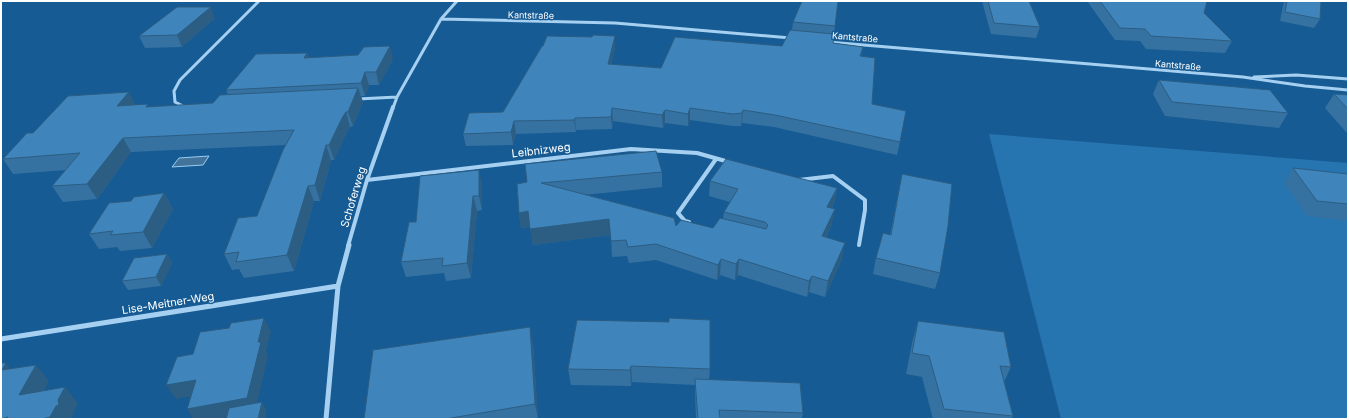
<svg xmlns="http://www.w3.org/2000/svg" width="1349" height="420" font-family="Inter,sans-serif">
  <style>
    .green { fill: #2674b0 }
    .water { fill: #42739b; stroke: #99cdf3 }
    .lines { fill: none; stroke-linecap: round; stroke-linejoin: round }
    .street-far2 { stroke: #a6d0f1; stroke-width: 3 }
    .street-far1 { stroke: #a6d0f1; stroke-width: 4 }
    .street { stroke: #a6d0f1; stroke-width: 5 }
    .wall { fill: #3672a1 }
    .shaded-wall { fill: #2c5d83 }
    .building { fill: #3f85bb; stroke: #2c5d83 }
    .labels { text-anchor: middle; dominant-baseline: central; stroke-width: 3; stroke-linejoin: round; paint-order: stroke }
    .far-street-label { font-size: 9px; fill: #fff; stroke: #165b93 }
    .street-label { font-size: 11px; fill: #fff; stroke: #165b93 }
  </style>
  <rect width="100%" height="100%" fill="#165b93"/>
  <path class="green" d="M989,134l359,29v256h-287z"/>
  <path class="water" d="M209,156l-6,9 -31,2 7,-9z"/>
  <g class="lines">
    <path class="street-far2" d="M441,19l174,4 176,15
      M828,42l415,35 62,9 43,4
      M1254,77l42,-2 52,4
      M358,99l39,-2
      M185,107l-10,-5 -1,-11 6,-11 79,-79
      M393,108l4,-11 44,-78 16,-18"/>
    <path class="street-far1" d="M367,180l264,-31 66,4 32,9
      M799,180l34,-4 32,24v10l-6,35
      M689,222l-4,-1 -7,-8 38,-54
      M348,246l19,-66 26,-73"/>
    <path class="street" d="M1,339l337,-53
      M326,419l12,-133 11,-41"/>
  </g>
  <path class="wall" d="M982,1h47l11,26 -4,11 -45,-4z
    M1087,1h120l-3,12 28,28 -7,12 -79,-4 -6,-8 -25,-1z
    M1284,1h37l-1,18 -6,9 -34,-7z
    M215,18l-33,29 -37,1 -6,-12z
    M793,22l42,4 -2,17 30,4 -2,9 11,48 28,38 -3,13 -123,-28 -32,-4 -1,3h-8l-43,-6 -2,6 -23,-3 -2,5 -50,-7 -1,8 -36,1v2l-60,2 -3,11 -47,1 -3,-12 40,-22 112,-65 -4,18 50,3 121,-22 10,-16z
    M307,53l2,4 84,2 -14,26h-10l-4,11h-4l2,6 -10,24 -3,1 -3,5 -13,28h-3l-11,41h-6l-20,70 -50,7 -5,-9 -7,1 -8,-16 33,-38 29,-71 -155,7 -34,47 -34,3 -11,-16 14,-16 -53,4 -10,-15 30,-26 103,-28 14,2 63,-4 15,-8 -2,-5z
    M1159,80l129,33 -9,15 -114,-12 -12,-22z
    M1334,94l14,1v37h-2l-21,-24z
    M1293,168l55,6v47l-41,-5 -23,-33z
    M662,172v15l-78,8 92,31 37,2 10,-9 1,-7 6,-10 -21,-6 1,-15 127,7 -3,15 -2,5v16l-6,14 16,21 -17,38 -16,-5 -2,5 -69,-22 -3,5 -15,-5 -3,5 -61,-20 -27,3 -2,-7 -15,1 -1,-22 -78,10 -3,-18 -9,1 -2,-15 -2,-29z
    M902,174l38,99 -5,16 -62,-15 3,-16 14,-23 9,-46z
    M482,184v26l-5,1 -6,67 -25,3 -2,-8 -38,4 -5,-15 15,-40z
    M164,193l9,16 -21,39 -32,3 -3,-4 -18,2 -10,-15 42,-33z
    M167,254l5,9 -11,23 -33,4 -6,-9z
    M577,320l133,49 -1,11 94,33 -1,6h-106l-1,-26v-8l-63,-3 -1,4 -60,-1 -3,-16z
    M918,321l93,46 -7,15 9,34 -1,3h-79l-11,-42 -16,-3 6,-31z
    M533,343l5,76h-174z"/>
  <path class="shaded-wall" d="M211,7l4,11 -33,29 -5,-12z
    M615,36v11l-6,29 -1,-12z
    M390,46l3,13 -14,26 -3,-13z
    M307,53l5,12 -8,-7z
    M365,72l4,13 -4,11 -4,-13z
    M358,88l5,14 -10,24 -5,-14z
    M129,92l7,14h-19z
    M612,108l1,13 -1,8 -1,-12z
    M690,108v12l-2,6v-12z
    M665,110v13l-2,5 -1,-13z
    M743,110l-1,13 -1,3 1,-13z
    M346,112l4,15 -3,5 -13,28 -5,-15 13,-27z
    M575,118l1,12v2l-2,-12z
    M514,121l2,13 -3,11 -2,-13z
    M123,138l8,14 -34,47 -10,-15z
    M326,145l5,15 -11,41 -5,-16z
    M479,170l3,14v26l-3,-14z
    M308,186l6,15 -20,70 -7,-16z
    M837,188l-3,15 -9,19 2,-15z
    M164,193l9,16 -21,39 -9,-16z
    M473,196l4,15 -6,67 -4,-15z
    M835,209l-3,15 -13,28 3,-16z
    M528,211l3,16 -10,1 -2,-15z
    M609,219l2,16 -78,10 -3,-16z
    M845,243l-3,16 -17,38 3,-16z
    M167,254l5,9 -11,23 -5,-9z
    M721,259l-1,16 -3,5 1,-15z
    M739,259l-1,16 -3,5 1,-16z
    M812,276l-3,16 -2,5 2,-16z
    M264,318l7,14 -5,19 2,5 -13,56 -36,7h-26l-6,-10 71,-67z
    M530,327l3,16 5,76 -3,-15z
    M6,363l14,16 -18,-9z
    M36,365l13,16 -16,30 -14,-16z
    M631,366l1,16 -1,4 -1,-16z
    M196,380l9,14 -29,5 -10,-14z
    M65,387l13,16 -6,14v2h-30l16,-19z
    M262,402l5,9 -2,8h-7z"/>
  <path class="building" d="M802,1h36l-3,25 -42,-4z
    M988,1h41l11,26 -46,-4z
    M1100,1h107l-3,12 28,28 -81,-5 -6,-7 -25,-1z
    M1287,1h34l-1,18 -35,-7z
    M177,7h34l-34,28 -38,1z
    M790,30l44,4 -1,9 30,4 -3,9 15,2 -3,46 34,7 -6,31 -125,-27 -32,-5 -1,3 -9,1 -43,-6 -2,6 -23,-4 -3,5 -50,-7 -1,9 -36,1 -1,2 -60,1 -3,11 -48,2 6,-21 34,-1 39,-66h1l4,-10 45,1 1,-2 22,1 -7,28 53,4 14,-31 107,9z
    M390,46l-14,26h-11l-4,11 -135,7 30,-36 51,-1 -3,5 54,-3 6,-8z
    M1159,80l111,10 18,23 -116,-11z
    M358,88l-10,24h-2l-4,6 -13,27h-3l-11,40 -7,1 -21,69 -51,7 3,-10 -15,2 14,-36 19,-2 26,-66 11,-20 -171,8 -36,46 -35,2 28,-33 -77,6 24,-26h6l35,-37 61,-4 -12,14 31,-2 -2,3 67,-4 7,-8z
    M1334,94l14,1v14z
    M656,151l6,21 -121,11 133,35 2,8 5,-6 32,8 7,-10 46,11 2,-4 -3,-3 -41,-10 14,-23 -28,-8 16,-22 111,29 -10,19 8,2 -13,27 23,7 -17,38 -16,-5 -3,5 -70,-22 -3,5 -15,-5 -3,6 -62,-21 -28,3 -2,-7 -15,1 -2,-22 -79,10 -2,-18 -9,2 -2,-29 10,-2 -2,-18z
    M1293,168l55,6v30l-31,-3z
    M479,170v26h-6l-6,67 -25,3 1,-8 -42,4 8,-40h7l4,-46z
    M902,174l50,10 -4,42 -8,47 -64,-15 7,-25 8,2z
    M164,193l-21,39 -33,3 3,-4 -24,3 20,-31 22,-2 3,-4z
    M167,254l-11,23 -34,4 12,-23z
    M264,318l-6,24h3l-14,56 -60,11 9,-29 -30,5 11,-28 16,-3 7,-22 29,-4 2,-5z
    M669,318l41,2v49l-79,-3 -1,4 -62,-1 9,-49 92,2z
    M918,321l86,11 7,35 -11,-1 13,50 -69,-7 -15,-53 -17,-3z
    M530,327l5,77 -90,15h-81l9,-69z
    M1,363h5l-4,7 34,-5 -17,30 46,-8 -7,13 1,5 -3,1 -6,11 -8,2h-35l1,-2 -7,2z
    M695,379l105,4 3,30 -84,-3 1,9h-22z
    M262,402l-4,17h-32l3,-11z"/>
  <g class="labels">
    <g class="far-street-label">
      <text transform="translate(531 15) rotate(1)">Kantstraße</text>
      <text transform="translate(855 37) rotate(5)">Kantstraße</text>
      <text transform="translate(1178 65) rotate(5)">Kantstraße</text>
    </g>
    <g class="street-label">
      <text transform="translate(541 150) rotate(-7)">Leibnizweg</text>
      <text transform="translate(353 197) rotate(-73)">Schoferweg</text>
      <text transform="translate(168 303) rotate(-9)">Lise-Meitner-Weg</text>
    </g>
  </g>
  <rect width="1349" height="420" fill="none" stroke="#ffffff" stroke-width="4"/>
</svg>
